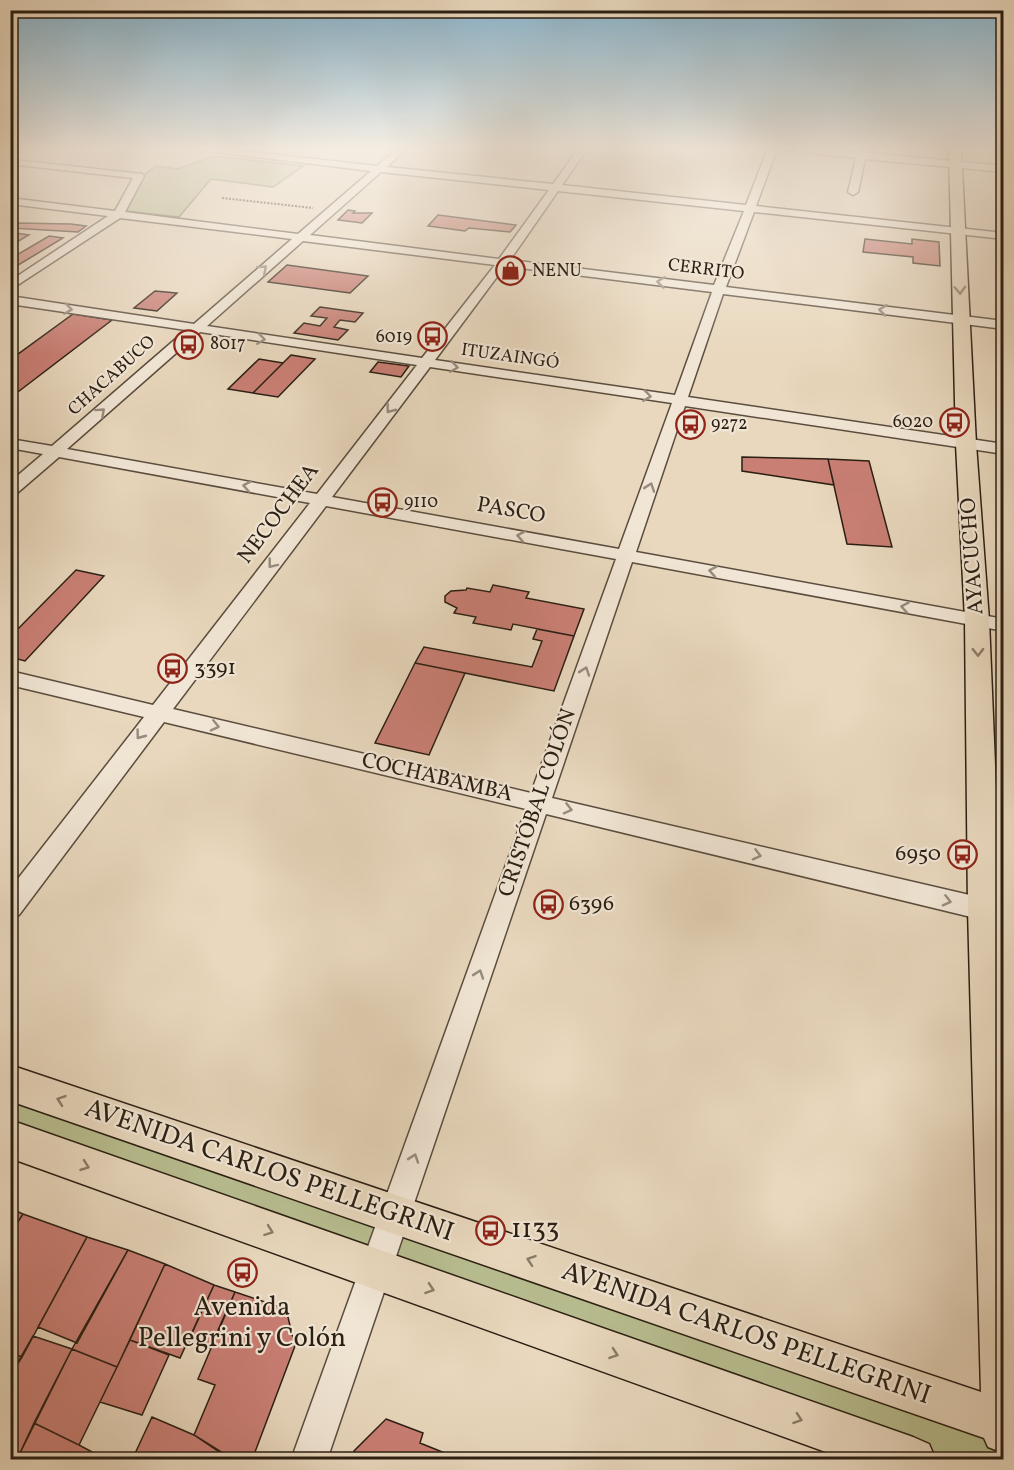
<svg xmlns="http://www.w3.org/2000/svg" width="1014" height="1470" font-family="Vollkorn,serif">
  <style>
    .green { fill: #b8be90; stroke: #716e52; stroke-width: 1.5 }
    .building { fill: #ca7f75; stroke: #2a1f13; stroke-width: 1.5 }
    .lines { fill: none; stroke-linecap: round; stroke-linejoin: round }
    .minor-casing { stroke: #5a4d3e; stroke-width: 3 }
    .major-casing { stroke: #2a1f13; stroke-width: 3 }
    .path { stroke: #2a1f13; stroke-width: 2; stroke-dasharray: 2 1.5; stroke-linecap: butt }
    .minor { fill: #f1e6d5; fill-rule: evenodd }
    .major { fill: #e9d8be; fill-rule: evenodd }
    .oneway { stroke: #978c7e }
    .oneway2 { stroke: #8a7c68 }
    .labels { text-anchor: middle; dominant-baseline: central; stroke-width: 4.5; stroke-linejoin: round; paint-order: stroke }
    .far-street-label { font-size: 18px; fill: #2a1f13; stroke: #f1e6d5 }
    .far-poi-label { font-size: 18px; fill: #2a1f13; stroke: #f1e6d5; text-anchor: start }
    .street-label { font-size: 22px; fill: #2a1f13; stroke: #f1e6d5 }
    .poi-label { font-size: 22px; fill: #2a1f13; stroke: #f1e6d5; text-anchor: start }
    .near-street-label { font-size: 27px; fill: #2a1f13; stroke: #f1e6d5 }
    .near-poi-label { font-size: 27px; fill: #2a1f13; stroke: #f1e6d5; text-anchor: start }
  </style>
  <rect width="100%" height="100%" fill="#e9d8be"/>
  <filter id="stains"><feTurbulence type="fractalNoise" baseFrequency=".00333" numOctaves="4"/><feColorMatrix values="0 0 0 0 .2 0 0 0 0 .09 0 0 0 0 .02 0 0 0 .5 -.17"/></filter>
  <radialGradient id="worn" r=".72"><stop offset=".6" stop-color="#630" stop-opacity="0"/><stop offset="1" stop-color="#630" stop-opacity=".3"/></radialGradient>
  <path class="green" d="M215,156l88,10 -30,21 -62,-8 -32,38 -53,-6 19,-37 11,-8 21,3z
    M11,1083l992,339v37h-90l-902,-320z"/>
  <path class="building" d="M348,210l7,1 -2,2h19l-10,10 -24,-3z
    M438,215l78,10 -6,7 -41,-4 -4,3 -37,-5z
    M18,223l53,1 15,2 -8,6 -68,-4z
    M15,233l14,2 -19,11v-11z
    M49,236l14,2 -53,32v-11z
    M865,239l47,5v-5l27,3 1,24 -27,-3v-6l-50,-5z
    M287,265l81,11 -18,17 -82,-11z
    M155,291l22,2 -20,18 -23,-3z
    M320,307l43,6 -8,9 -15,-2 -6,7 14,3 -10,10 -44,-7 10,-10 16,3 7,-8 -16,-2z
    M73,314l39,6 -102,78v-38z
    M291,355l24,4 -37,38 -25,-4z
    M259,359l24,4 -30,30 -25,-4z
    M378,362l31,4 -8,11 -31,-5z
    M742,457l86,2 6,26 -92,-14z
    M828,459l41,2 23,86 -45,-3z
    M76,570l28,6 -79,85 -15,-4v-20z
    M493,585l36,7 -3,6 58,11 -10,27 -61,-12 -2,6 -38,-7 3,-6 -22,-4 3,-5 -12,-6v-6l6,-5 15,-1 1,-2 23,4z
    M537,629l37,7 -20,55 -139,-28 9,-16 108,20 10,-26 -9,-2z
    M415,663l50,10 -36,82 -54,-12z
    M10,1208l13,6 -13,20z
    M23,1214l64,23 -65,120 -12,-5v-118z
    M87,1237l41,13 -51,93 -39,-16z
    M128,1250l37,14 -48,103 -45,-18z
    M165,1264l49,21 -34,73 -50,-18z
    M214,1285l21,7 -25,56 -22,-6z
    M235,1292l51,17 9,37 -43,114h-18l-40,-25 21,-50 -17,-6z
    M33,1336l39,13 -52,104 -10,-4v-73z
    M130,1340l39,15 -27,60 -42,-13z
    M72,1349l45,18 -38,78 -45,-22z
    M10,1352l12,5 -12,19z
    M152,1417l42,18 37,25h-99z
    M386,1419l37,14 -3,10 42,17h-111l3,-9z
    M34,1423l45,22 28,15h-75l-12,-7z"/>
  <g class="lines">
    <defs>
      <path id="minor" d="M182,148h34l161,18 20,-18h10l-20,19 166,17 26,-36h9l-26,37 184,20 22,-57h48l188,18v6l-139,-13 -7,33 -5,3 -5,-3 8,-34 -79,-9 -21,57 248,27v6l-250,-27 -28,75 278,34v8l-281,-35 -35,103 316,47v10l-319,-48 -49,146 368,67v12l-372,-69 -80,236 452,105v22l-458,-111 -219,646h-36l235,-651 -362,-87 -145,193 -9,3v-29l134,-172 -134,-32v-14l143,34 157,-202 -251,-46 -43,37 -6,2v-14l33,-28 -33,-6v-9l42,7 134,-116 -176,-26v-8l184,28 98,-85 -172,-21 -110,72v-9l98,-65 -98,-12v-6l105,13 18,-33 -115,-13 -3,-1v-4l127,14 2,2 -19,36 173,22 73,-63zM381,172l168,18 -50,69 -189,-24zM558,191l186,20 -30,74 -204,-25zM303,241l192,24 -73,93 -215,-32zM505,266l207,26 -37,103 -240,-35zM200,332l217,33 -100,129 -250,-45zM430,367l242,36 -53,146 -287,-52zM326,506l290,53 -85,234 -358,-84z"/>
      <path id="major" d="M949,148h12l15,296 13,176 15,362v471l-16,-6 -4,-9 -974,-337v-36l971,327 -13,-483 -3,-289 -9,-176z
        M10,1120l903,317 16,7 7,16h-88l-838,-302z"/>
    </defs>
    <use href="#minor" class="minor-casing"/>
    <use href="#major" class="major-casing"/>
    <path class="path" d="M222,198l91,10"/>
    <use href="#minor" class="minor"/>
    <use href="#major" class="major"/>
  </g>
  <defs><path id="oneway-chevron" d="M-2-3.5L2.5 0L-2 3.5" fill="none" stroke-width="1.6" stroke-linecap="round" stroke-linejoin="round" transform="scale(1.5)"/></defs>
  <g class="oneway">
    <use href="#oneway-chevron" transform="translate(263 269) rotate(-41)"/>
    <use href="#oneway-chevron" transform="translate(661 282) rotate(-173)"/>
    <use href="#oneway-chevron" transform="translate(68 309) rotate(9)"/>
    <use href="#oneway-chevron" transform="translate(883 310) rotate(-173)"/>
    <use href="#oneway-chevron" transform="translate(261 339) rotate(8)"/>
    <use href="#oneway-chevron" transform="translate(454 367) rotate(8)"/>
    <use href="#oneway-chevron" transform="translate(647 396) rotate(8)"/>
    <use href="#oneway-chevron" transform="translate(390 409) rotate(127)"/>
    <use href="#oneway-chevron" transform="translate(101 412) rotate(-42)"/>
    <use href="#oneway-chevron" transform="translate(247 486) rotate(-170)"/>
    <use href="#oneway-chevron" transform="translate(650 487) rotate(-71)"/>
    <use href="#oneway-chevron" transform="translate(521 536) rotate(-170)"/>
    <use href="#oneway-chevron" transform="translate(272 564) rotate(128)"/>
    <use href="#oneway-chevron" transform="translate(713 571) rotate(-170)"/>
    <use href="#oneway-chevron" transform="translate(905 607) rotate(-170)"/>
    <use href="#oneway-chevron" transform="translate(585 671) rotate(-71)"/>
    <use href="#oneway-chevron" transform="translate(215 726) rotate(13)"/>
    <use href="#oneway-chevron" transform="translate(140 735) rotate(127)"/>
    <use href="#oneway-chevron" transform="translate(568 809) rotate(14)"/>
    <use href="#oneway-chevron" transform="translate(757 855) rotate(14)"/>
    <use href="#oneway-chevron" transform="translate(947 901) rotate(14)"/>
    <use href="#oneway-chevron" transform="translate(479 974) rotate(-71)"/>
    <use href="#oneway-chevron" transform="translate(414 1158) rotate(-71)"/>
  </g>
  <g class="oneway2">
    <use href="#oneway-chevron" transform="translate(960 290) rotate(88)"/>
    <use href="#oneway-chevron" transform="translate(978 652) rotate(89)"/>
    <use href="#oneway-chevron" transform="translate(61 1100) rotate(-161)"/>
    <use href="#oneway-chevron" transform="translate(85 1166) rotate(20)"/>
    <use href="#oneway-chevron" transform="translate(269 1231) rotate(20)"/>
    <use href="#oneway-chevron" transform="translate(531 1260) rotate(-161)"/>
    <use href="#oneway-chevron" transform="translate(430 1289) rotate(19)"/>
    <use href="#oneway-chevron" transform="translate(614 1354) rotate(19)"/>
    <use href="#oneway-chevron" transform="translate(798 1419) rotate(19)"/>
  </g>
  <linearGradient id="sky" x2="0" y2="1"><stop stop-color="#88b6d0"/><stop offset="0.42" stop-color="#f5ede2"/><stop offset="1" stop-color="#f5ede2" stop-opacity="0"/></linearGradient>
  <rect width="1014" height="354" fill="url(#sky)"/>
  <defs>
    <symbol id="shop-ring" viewBox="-11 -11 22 22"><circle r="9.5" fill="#f1e6d5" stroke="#8f2418" stroke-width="1.5"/><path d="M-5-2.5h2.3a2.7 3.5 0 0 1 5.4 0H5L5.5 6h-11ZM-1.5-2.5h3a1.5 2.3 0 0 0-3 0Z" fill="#8f2418"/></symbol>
    <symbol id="bus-ring" viewBox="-11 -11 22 22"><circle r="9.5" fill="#f1e6d5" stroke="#8f2418" stroke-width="1.5"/><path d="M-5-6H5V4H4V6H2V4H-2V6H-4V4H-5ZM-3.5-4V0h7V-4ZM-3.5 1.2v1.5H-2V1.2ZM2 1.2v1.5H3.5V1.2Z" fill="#8f2418"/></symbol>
  </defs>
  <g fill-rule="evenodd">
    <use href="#shop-ring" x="494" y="254" width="33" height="33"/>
    <use href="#bus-ring" x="416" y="320" width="33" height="33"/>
    <use href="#bus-ring" x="172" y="328" width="33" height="33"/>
    <use href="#bus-ring" x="938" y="406" width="33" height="33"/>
    <use href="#bus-ring" x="674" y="408" width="33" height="33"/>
    <use href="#bus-ring" x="366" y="486" width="33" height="33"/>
    <use href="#bus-ring" x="156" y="652" width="33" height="33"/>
    <use href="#bus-ring" x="946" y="838" width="33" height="33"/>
    <use href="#bus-ring" x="532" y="888" width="33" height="33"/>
    <use href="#bus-ring" x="474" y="1214" width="33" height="33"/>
    <use href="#bus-ring" x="226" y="1256" width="33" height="33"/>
  </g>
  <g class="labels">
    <g class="far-street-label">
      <text transform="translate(706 270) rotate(7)">CERRITO</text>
      <text transform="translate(510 357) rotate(8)">ITUZAINGÓ</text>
      <text transform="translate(112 376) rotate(-42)">CHACABUCO</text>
    </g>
    <g class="far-poi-label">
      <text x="532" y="271">NENU</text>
      <text x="412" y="337" text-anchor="end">6019</text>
      <text x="210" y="344">8017</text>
      <text x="933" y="422" text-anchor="end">6020</text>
      <text x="711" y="424">9272</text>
      <text x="404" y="502">9110</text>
    </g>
    <g class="street-label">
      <text transform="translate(511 511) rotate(10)">PASCO</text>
      <text transform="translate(279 514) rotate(-53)">NECOCHEA</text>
      <text transform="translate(973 556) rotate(-94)">AYACUCHO</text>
      <text transform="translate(437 778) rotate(13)">COCHABAMBA</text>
      <text transform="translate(538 803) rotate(-71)">CRISTÓBAL COLÓN</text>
    </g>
    <g class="poi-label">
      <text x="194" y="668">3391</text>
      <text x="941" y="854" text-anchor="end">6950</text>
      <text x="569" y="904">6396</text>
    </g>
    <g class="near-street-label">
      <text transform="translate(269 1171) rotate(19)">AVENIDA CARLOS PELLEGRINI</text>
      <text transform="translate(746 1334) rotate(19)">AVENIDA CARLOS PELLEGRINI</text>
    </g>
    <g class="near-poi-label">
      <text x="511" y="1230">1133</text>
      <text x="242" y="1308" text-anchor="middle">Avenida<tspan x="242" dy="31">Pellegrini y Colón</tspan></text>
    </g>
  </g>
  <rect width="1014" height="1470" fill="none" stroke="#e9d8be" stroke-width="36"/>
  <rect x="12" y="12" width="990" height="1446" fill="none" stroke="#2a1f13" stroke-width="3"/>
  <rect x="18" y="18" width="978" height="1434" fill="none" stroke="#2a1f13" stroke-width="1.5"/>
  <rect width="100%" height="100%" filter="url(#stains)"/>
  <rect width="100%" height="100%" fill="url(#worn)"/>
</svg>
